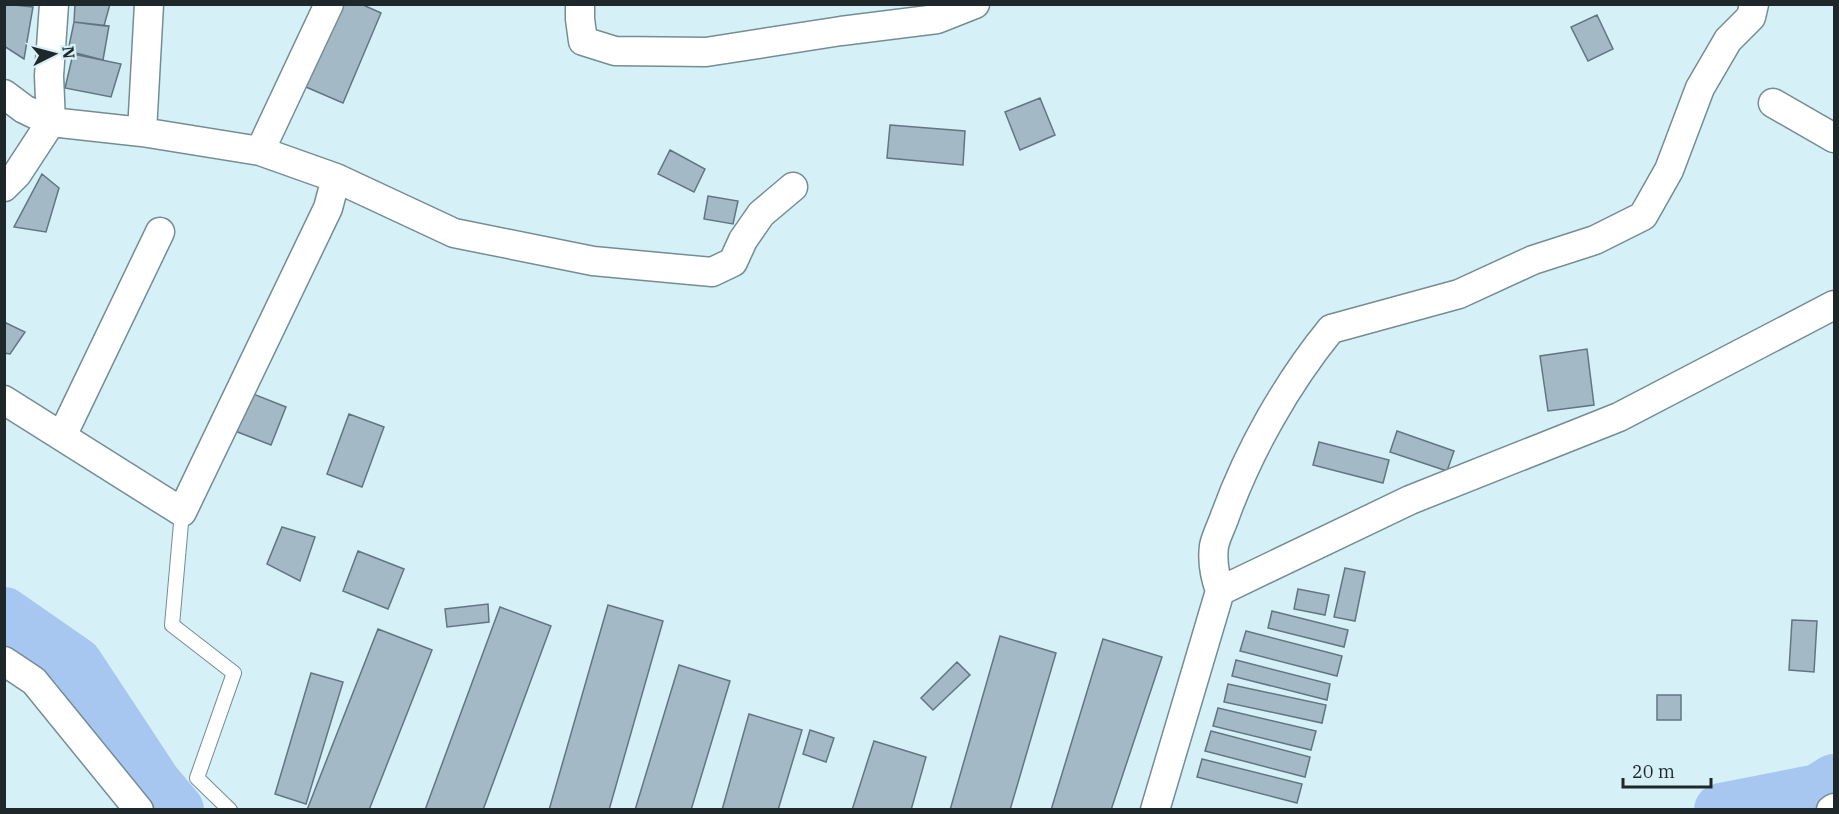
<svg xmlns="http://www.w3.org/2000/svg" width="1839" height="814" font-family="'IBM Plex Serif',serif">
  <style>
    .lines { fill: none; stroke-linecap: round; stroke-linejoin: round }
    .river { stroke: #a7c7f1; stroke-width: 54 }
    .building { fill: #a4b9c6; stroke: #627682; stroke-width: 1.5 }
    .lane-casing { stroke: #748d93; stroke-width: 16 }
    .street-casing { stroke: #748d93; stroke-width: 31 }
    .lane { stroke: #fff; stroke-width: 14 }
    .street { stroke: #fff; stroke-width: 28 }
  </style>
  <rect width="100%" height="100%" fill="#d5f1f7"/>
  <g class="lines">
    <path class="river" d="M4,614l72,50 79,120 22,26
      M1721,810l97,-19 16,-10"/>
  </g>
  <path class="building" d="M4,4l29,3 -9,52 -20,-13z
    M75,4h35l-6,22 -30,-4z
    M341,4h20l20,9 -38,90 -37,-16z
    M1597,15l16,34 -25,12 -17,-34z
    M74,22l35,4 -6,34 -35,-9z
    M73,54l48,10 -10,33 -46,-9z
    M1040,98l15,37 -35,15 -15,-38z
    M890,125l75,6 -2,34 -76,-7z
    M670,150l35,19 -11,23 -36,-18z
    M42,174l17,14 -13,44 -32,-5z
    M708,196l30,5 -5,23 -29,-5z
    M4,322l21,10 -15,22 -6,-1z
    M1587,349l7,56 -46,6 -8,-55z
    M251,393l35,14 -15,38 -36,-14z
    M349,414l35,13 -22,60 -35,-13z
    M1397,431l57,20 -7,20 -57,-19z
    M1319,442l70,18 -6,23 -70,-18z
    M282,527l33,10 -15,44 -33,-17z
    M358,551l46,18 -16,40 -45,-18z
    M1345,568l20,4 -10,49 -21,-4z
    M1298,589l31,6 -4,20 -31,-6z
    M488,604l1,18 -42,5 -2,-18z
    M608,605l55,16 -54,189h-60z
    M500,607l51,19 -68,184h-58z
    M1272,611l76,19 -4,17 -76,-19z
    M1792,620l25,1 -3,51 -25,-2z
    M378,629l54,21 -63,160h-62z
    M1246,631l96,25 -5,20 -97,-25z
    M1000,636l56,17 -46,157h-60z
    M1103,639l59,18 -51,153h-60z
    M1236,660l94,24 -3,16 -95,-24z
    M957,662l13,13 -37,35 -12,-12z
    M679,665l51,16 -39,129h-56z
    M311,673l32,9 -37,122 -31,-10z
    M1228,684l98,21 -4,18 -98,-21z
    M1657,695h24v25h-24z
    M1218,708l98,23 -5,19 -98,-24z
    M749,714l53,16 -24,80h-56z
    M810,730l24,8 -8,24 -23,-8z
    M1211,731l99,26 -5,20 -100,-26z
    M874,741l52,16 -15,53h-59z
    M1202,759l100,25 -5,19 -100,-26z"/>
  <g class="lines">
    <defs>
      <path id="lane" d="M182,512l-10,113 62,48 -37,105 33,32"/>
      <path id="street" d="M580,4v15l3,22 32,10 91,1 135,-21 96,-12 38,-15
        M4,94l20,15 27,13 91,10 118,19 76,27 -8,30 -146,304 -178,-112
        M1773,103l61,35
        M142,132l7,-128
        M260,151l69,-147
        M336,178l118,55 139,28 119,11 21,-10 10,-22 18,-26 32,-27
        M4,187l13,-13 34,-52 -2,-46 5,-72
        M62,436l98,-204
        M1220,591c-5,-14 -8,-30 -6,-45 2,-10 8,-21 11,-30 24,-66 62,-133 106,-187l128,-35 74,-34 62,-20 48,-24 26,-46 31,-82 28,-48 23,-23 3,-13
        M4,661l30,20 105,129
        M1155,810l65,-219 190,-91 209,-83 215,-112
        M1831,810l3,-2"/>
    </defs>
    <use href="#lane" class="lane-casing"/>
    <use href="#street" class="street-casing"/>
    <use href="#lane" class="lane"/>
    <use href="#street" class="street"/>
  </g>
  <rect width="1839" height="814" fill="none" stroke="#1e282b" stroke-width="12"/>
  <g transform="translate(54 54) rotate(84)" stroke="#d5f1f7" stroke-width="4.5" paint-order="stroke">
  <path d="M0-4.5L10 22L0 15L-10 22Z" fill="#1e282b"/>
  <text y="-9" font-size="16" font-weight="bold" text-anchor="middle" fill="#1e282b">N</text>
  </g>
  <path d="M1623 778v9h88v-9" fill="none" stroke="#1e282b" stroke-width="3"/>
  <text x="1632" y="778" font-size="18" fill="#1e282b" stroke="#d5f1f7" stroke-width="4.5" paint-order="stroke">20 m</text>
</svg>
